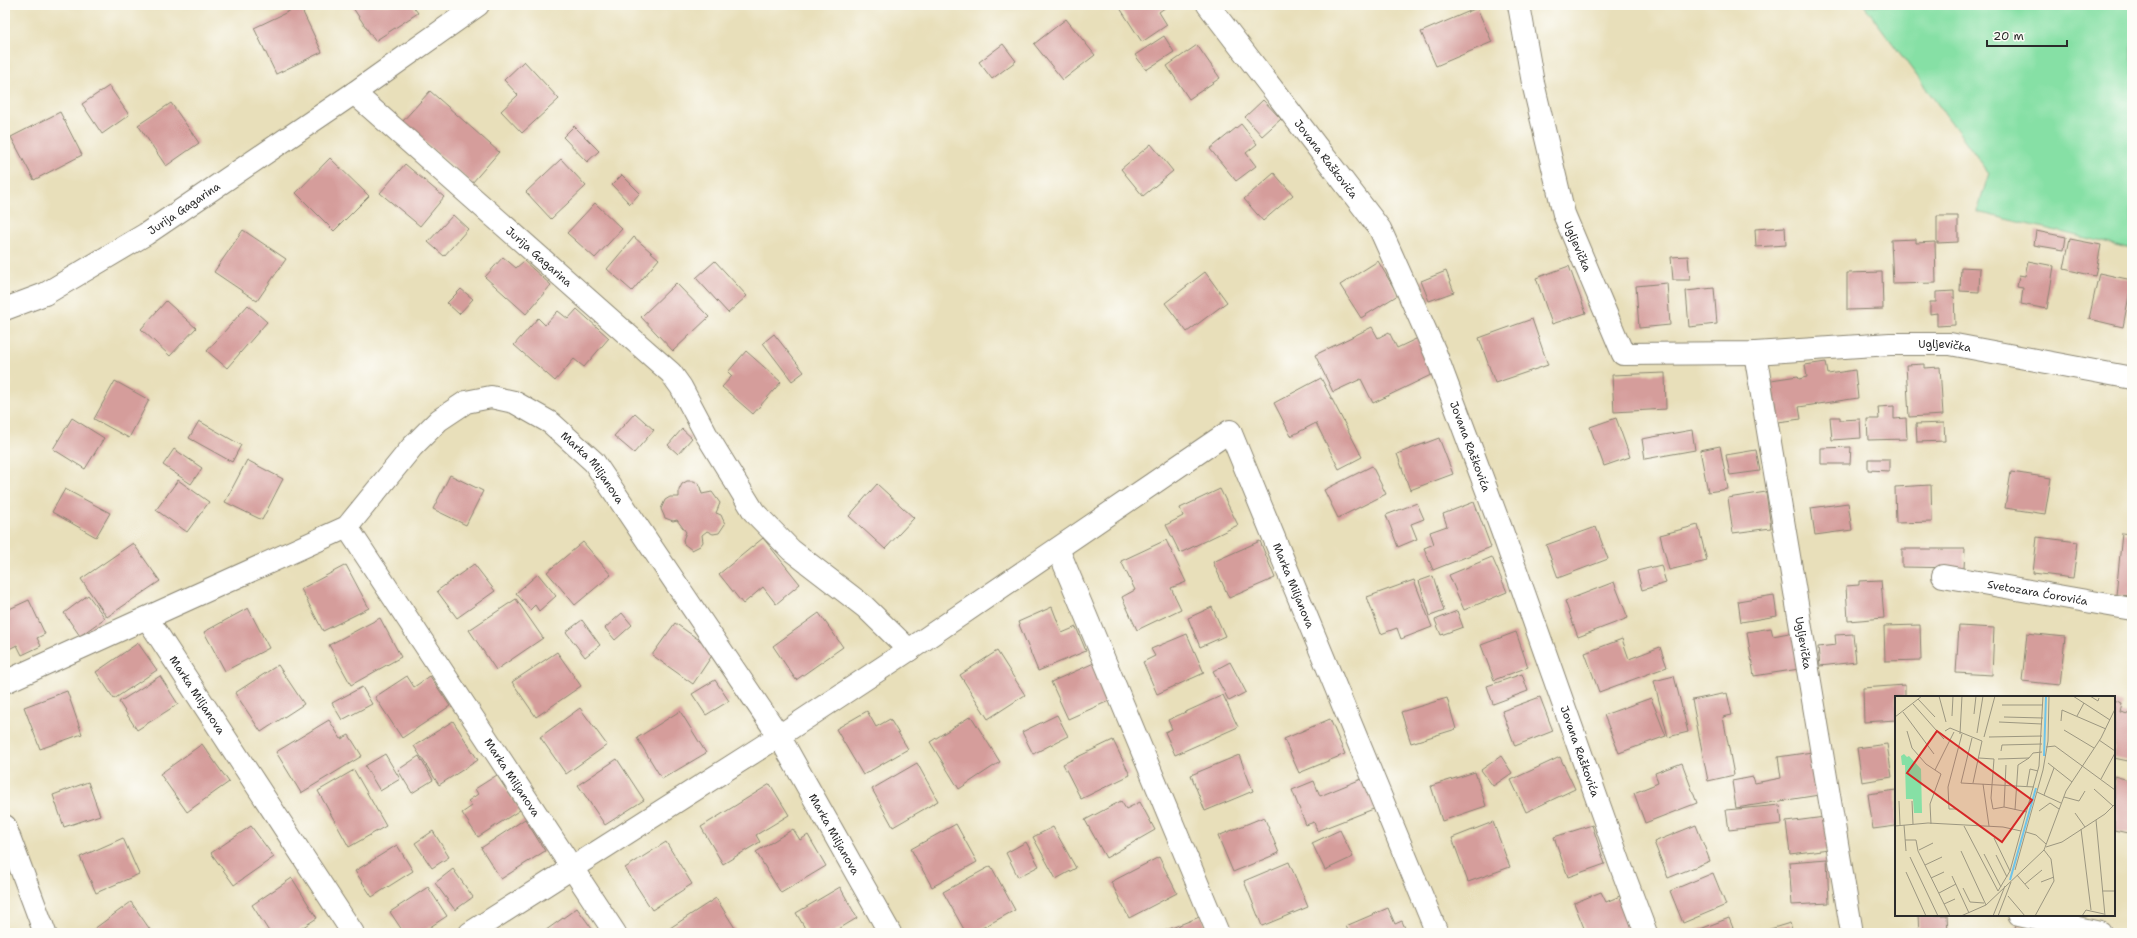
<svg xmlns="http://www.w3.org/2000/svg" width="2137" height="938" font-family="'Shantell Sans',sans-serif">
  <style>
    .green { fill: #86e0a5; stroke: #588668 }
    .building { fill: #d59d9b }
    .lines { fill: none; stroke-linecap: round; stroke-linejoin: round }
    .street-casing { stroke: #8a8572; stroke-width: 24 }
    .street { stroke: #fff; stroke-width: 22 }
    .labels { text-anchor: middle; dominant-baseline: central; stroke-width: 3; stroke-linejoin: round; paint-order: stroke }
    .street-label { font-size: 11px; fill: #2b2b2b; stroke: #fdfcf7 }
    .inset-river { fill: none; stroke: #6dc3ea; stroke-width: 2 }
    .inset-road { fill: none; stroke: #9c9781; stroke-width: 1 }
    .view { fill: #d62828; fill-opacity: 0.15; stroke: #d62828; stroke-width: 2 }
    .inset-edge { fill: none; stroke: #2b2b2b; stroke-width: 2 }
  </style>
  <rect width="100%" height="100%" fill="#fdfcf7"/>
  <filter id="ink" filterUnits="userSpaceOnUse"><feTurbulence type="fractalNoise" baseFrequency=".025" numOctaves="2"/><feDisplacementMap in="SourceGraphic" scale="8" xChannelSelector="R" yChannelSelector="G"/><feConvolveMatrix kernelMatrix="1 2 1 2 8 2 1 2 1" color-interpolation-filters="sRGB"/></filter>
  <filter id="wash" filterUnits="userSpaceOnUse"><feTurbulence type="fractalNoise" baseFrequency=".012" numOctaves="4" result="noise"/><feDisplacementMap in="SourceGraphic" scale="16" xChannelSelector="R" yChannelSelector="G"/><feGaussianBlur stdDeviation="0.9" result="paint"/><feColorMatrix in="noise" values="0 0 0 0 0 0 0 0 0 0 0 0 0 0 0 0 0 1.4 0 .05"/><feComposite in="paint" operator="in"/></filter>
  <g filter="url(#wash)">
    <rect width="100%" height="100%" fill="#e8dfba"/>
    <path class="green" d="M1864,5h268v244l-155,-37 12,-39z"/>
    <g id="blocks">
      <path class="building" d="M351,5h61l6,8 -43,28z
        M1118,5h51l-10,7 8,13 -25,17z
        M300,6l22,46 -46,22 -22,-46z
        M1477,8l15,34 -56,24 -15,-34z
        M1066,19l29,36 -32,25 -29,-36z
        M1164,36l10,16 -28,18 -11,-15z
        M1003,44l13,17 -24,18 -13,-17z
        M1197,45l23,33 -31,21 -22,-33z
        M524,61l35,38 -37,34 -21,-22 17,-16 -14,-15z
        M109,86l20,29 -27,19 -20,-30z
        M430,91l69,61 -27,31 -70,-61z
        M1263,100l18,19 -19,17 -17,-19z
        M171,103l28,40 -33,23 -28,-41z
        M60,112l22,43 -48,25 -23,-43z
        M1241,124l16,20 -11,9 10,13 -20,15 -26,-32z
        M574,126l25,25 -12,11 -24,-25z
        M1151,144l22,27 -30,25 -22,-27z
        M330,158l39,38 -35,35 -38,-38z
        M561,159l25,27 -35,33 -25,-27z
        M405,164l39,33 -24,29 -40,-33z
        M1274,173l19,22 -30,26 -19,-22z
        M622,175l18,18 -10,11 -18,-19z
        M595,203l27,26 -27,29 -28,-25z
        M453,215l15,14 -24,27 -16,-14z
        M1937,216h21v26l-21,1z
        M1785,227l1,18 -30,2 -1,-18z
        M243,230l43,29 -29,42 -43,-29z
        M2036,231l30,6 -2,13 -30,-5z
        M634,237l25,22 -27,32 -25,-22z
        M1916,239v4l19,-1 1,41 -43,1 -2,-44z
        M2070,239l31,6 -6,31 -31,-7z
        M1688,256l2,24h-17l-2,-23z
        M503,257l13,11 8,-7 27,24 -25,29 -41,-37z
        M715,261l32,35 -19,17 -32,-35z
        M1378,261l20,34 -37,23 -21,-33z
        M2028,261l26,5 -7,43 -26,-5 2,-16 -6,-1 2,-12 6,1z
        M1569,266l17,47 -34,11 -16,-46z
        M1961,267l19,1 -1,24 -19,-1z
        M1446,271l8,21 -25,9 -8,-20z
        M1205,272l22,30 -40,30 -22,-29z
        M1882,272l1,37 -36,1v-37z
        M2099,273l33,7 -9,47 -34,-8z
        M676,283l33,34 -36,34 -32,-34z
        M1667,283l3,42 -31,3 -3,-42z
        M1714,288l3,36 -28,3 -3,-36z
        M461,289l12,10 -14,15 -12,-11z
        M1954,291l1,34 -18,1v-13l-7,1v-12h6v-10z
        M166,301l30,27 -26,28 -29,-27z
        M248,305l19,17 -40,46 -20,-17z
        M577,309l32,29 -25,29 -10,-8 -19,22 -41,-36 24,-27 7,7 13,-14 10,8z
        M1532,319l16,46 -53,18 -16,-45z
        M1372,327l6,11 11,-6 8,16 21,-10 17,35 -62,30 -12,-24 -28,13 -18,-37z
        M774,334l30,38 -12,9 -29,-38z
        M746,351l35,31 -28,32 -31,-27 10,-11 -4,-4z
        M1826,362l2,12 27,-4 3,28 -59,9 2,12 -23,3 -7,-42 27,-4 1,3 8,-2 -2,-12z
        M1924,364v4l16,-1 3,48 -34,2 -3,-52z
        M1665,373l1,36 -52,3 -2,-37z
        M1321,378l41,79 -23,12 -23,-46 -25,13 -17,-33z
        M115,381l34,19 -20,38 -35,-19z
        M1894,406v13l12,-1 1,21 -39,1 -1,-21h12l-1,-12z
        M635,413l19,17 -20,23 -20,-17z
        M1830,417h10v3l20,-1 1,19 -29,2z
        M72,418l32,20 -19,31 -32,-20z
        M1616,418l14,39 -26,9 -14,-39z
        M199,421l42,24 -9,17 -43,-24z
        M1944,423l1,18 -28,1 -1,-18z
        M682,429l10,9 -14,16 -10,-9z
        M1692,430l3,20 -50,9 -3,-20z
        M1439,438l14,36 -43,16 -13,-36z
        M1720,446l8,43 -20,3 -8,-42z
        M1851,447l-1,17h-29v-16z
        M174,449l28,19 -11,16 -28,-19z
        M1756,450l4,21 -30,4 -4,-20z
        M1868,459h21v12l-21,-1z
        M247,460l36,19 -21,41 -37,-18z
        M1372,466l14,28 -48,24 -14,-28z
        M2011,472l40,6 -6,36 -40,-6z
        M450,475l33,16 -17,34 -33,-16z
        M178,480l31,22 -22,30 -31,-22z
        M687,481h7l5,3 3,10 10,-2 8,11 -4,10 5,2 4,9 -6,9 -6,1 -6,-3 -5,4 1,7 -3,4 -8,4 -8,-6 -1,-4 3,-8 -9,-12 -4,1 -8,-3 -4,-9 4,-9 5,-3h9v-7l3,-6z
        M877,484l37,34 -29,31 -36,-33z
        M1931,485l1,37 -36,1 -1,-36z
        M65,489l45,24 -14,24 -44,-25z
        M1220,489l18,36 -58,28 -14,-28 17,-9 -3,-8z
        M1766,492l5,36 -38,5 -5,-35z
        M1474,502l17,45 -58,23 -9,-22 10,-4 -4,-12 17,-6 -4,-12z
        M1417,503l7,16 -13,5 6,15 -19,8 -12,-32z
        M1848,503l4,27 -37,5 -4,-27z
        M1698,525l9,36 -38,9 -9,-35z
        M1596,527l12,32 -50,19 -12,-33z
        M2122,533l10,1v62l-16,-1z
        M2037,537l41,5 -5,36 -40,-5z
        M763,538l37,46 -24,20 -13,-17 -20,17 -24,-30z
        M1166,540l20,42 -15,6 10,21 -44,21 -15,-33 13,-7 -14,-29z
        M1260,541l15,37 -46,20 -16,-36z
        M583,542l28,33 -36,30 -28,-33z
        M133,543l27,38 -53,36 -26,-38z
        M1902,549h63l-1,19 -62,-1z
        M1492,557l15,35 -43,18 -15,-35z
        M474,564l21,27 -38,27 -20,-27z
        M346,565l23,43 -46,23 -22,-42z
        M1661,565l5,18 -24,7 -5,-19z
        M538,574l18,22 -17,15 -4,-6 -5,5 -14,-17z
        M1433,576l11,35 -14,5 -11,-35z
        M1414,580l18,47 -31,12 -4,-11 -16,6 -14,-37z
        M1881,580l3,38 -36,3 -2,-35 13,-1v-4z
        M1614,582l14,36 -50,19 -13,-36z
        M88,595l17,23 -25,18 -16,-23z
        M1774,595l3,21 -36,6 -3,-21z
        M516,599l27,39 -47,32 -27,-40z
        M29,600l16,34 -8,4 4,8 -19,9 -5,-10 -12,6v-40z
        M1052,607l10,26 14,-6 10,24 -48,20 -20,-49z
        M1212,607l13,29 -25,11 -12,-29z
        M248,608l21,40 -44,23 -21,-39z
        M1457,611l6,16 -22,8 -6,-15z
        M622,613l10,12 -17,15 -10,-12z
        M819,613l24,34 -47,33 -23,-34z
        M380,618l21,39 -50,28 -22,-40z
        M582,620l18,25 -15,12 -19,-25z
        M675,623l40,28 -22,33 -41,-29z
        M1920,625l1,35 -36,1 -1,-35z
        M1959,626l35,2 -2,47 -36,-2z
        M1771,628l2,8 21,-4 5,37 -45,7 -7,-44z
        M1516,632l12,35 -34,13 -13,-35z
        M2027,633l38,4 -5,48 -38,-4z
        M1187,634l17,39 -47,21 -14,-32 12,-6 -4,-7z
        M1853,634l3,28 -36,4 -2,-19 18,-2 -1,-10z
        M1622,639l7,20 31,-12 7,20 -68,25 -14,-39z
        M138,643l19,27 -43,29 -18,-27z
        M997,651l28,44 -37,24 -28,-44z
        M557,652l24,34 -45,31 -24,-35z
        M1230,662l16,30 -17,9 -16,-30z
        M1094,663l17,37 -43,19 -17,-37z
        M278,665l26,39 -43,28 -26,-39z
        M1522,674l6,17 -35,13 -6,-18z
        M160,676l18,28 -41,26 -18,-28z
        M407,676l7,11 16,-11 20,30 -48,32 -27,-41z
        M1674,676l14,56 -20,5 -14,-56z
        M715,680l14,21 -23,14 -14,-21z
        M1905,685v12h-9v23l-32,2 -1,-34z
        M362,687l10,17 -30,16 -10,-17z
        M67,691l15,43 -42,15 -16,-42z
        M1727,693l5,22 -9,2 11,58 -26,6 -16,-81z
        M1223,695l15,32 -63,28 -10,-23 7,-3 -4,-9z
        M1540,697l13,34 -38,15 -13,-35z
        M1447,698l9,31 -45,14 -10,-31z
        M1651,698l15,38 -47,17 -15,-38z
        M2114,700l8,3 -2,9 12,3v39l-2,-1 -2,8 -14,-3z
        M580,708l27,37 -41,29 -26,-37z
        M680,711l26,42 -44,26 -25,-41z
        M867,711l9,16 14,-8 18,30 -45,26 -27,-46z
        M1057,715l11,21 -35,18 -11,-22z
        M971,716l29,46 -41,27 -29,-47z
        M1330,719l15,35 -46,19 -15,-34z
        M329,720l12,19 8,-4 13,21 -61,37 -25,-41z
        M453,721l25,39 -39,25 -25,-39z
        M1113,740l17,35 -49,24 -18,-35z
        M202,744l27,38 -42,30 -27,-38z
        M1887,744l5,33 -30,5 -5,-34z
        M1812,752l7,43 -83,13 -4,-27 21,-4 2,6 26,-5 -3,-21z
        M385,754l15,25 -20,12 -15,-25z
        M1239,755l14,36 -48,20 -14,-36z
        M419,756l14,24 -21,13 -14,-23z
        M1501,756l11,17 -19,13 -12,-16z
        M1560,757l15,32 -49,23 -15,-32z
        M617,759l27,41 -39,25 -27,-40z
        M917,763l21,38 -45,26 -21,-38z
        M1682,763l15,40 -52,20 -11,-30 24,-10 -3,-10z
        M354,770l32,56 -37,21 -31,-56z
        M1475,772l11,34 -44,15 -11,-35z
        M497,775l23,35 -42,27 -16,-24 10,-7 -4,-5 10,-7 -3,-5z
        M2114,776l18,5v53l-18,-4z
        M1364,778l12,30 -59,23 -3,-9 -8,3 -14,-35 22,-9 6,15z
        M88,782l12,33 -36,12 -11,-32z
        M770,784l19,31 -33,20 4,7 -37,22 -22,-37z
        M1896,790v36l-23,3 -5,-35z
        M1121,801l5,8 14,-7 15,28 -49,28 -21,-38z
        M1780,805l2,19 -53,6 -3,-20z
        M1264,817l15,36 -46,19 -15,-36z
        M1825,817l4,32 -39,5 -4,-32z
        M525,819l20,32 -44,28 -20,-31z
        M1493,822l17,45 -42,15 -16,-44z
        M956,824l21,38 -45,25 -21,-38z
        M1592,825l13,39 -37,13 -14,-40z
        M1696,825l14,36 -42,17 -14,-36z
        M251,826l23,31 -40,28 -23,-32z
        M1053,827l23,41 -20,11 -23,-42z
        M793,829l7,11 8,-5 18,31 -45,27 -25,-41z
        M1340,830l13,27 -28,13 -13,-27z
        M433,831l16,26 -17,11 -17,-25z
        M123,838l16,36 -43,19 -16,-36z
        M666,842l26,42 -40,26 -27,-42z
        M1026,842l13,24 -21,11 -12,-24z
        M397,845l16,26 -41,26 -17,-26z
        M1159,857l18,36 -48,25 -18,-36z
        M1827,859l2,44 -37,2 -3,-43z
        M1289,862l19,45 -46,19 -18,-45z
        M991,866l24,44 -42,23h-7l-23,-41z
        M453,869l20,28 -18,13 -20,-27z
        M1713,873l13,32 -43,18 -13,-32z
        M292,878l25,40 -23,15h-24l-18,-28z
        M428,887l19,29 -26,17h-17l-14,-21z
        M840,887l17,31 -25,15h-24l-12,-20z
        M1601,892l5,10 14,-6 13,33 -10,4h-37l-12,-30z
        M716,898l22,35h-65l-3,-5z
        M131,902l20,29 -2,2h-52l-3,-4z
        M577,908l18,25h-53z
        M1388,908l7,16 7,-3 5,12h-58l-3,-7z
        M1918,915h29l1,18h-29z
        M1202,916l6,17h-49z
        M1729,918l6,15h-45z
        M1790,923l3,10h-36z
        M2016,925l26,8h-28z"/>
    </g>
  </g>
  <g filter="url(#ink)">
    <use href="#blocks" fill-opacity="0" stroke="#8a8572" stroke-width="1"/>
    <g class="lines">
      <defs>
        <g id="street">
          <path id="s1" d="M1208,5l172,224 55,123 67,179 118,333 26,69"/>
          <path id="s2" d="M1519,5l14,78 31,131 59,140 132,-1 135,-9h60l182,34"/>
          <path id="s3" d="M354,93l317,280 10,14 25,47 48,78 37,38 74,57 44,43"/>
          <path id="s4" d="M5,309l40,-15 101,-60 208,-141 124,-88"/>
          <path id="s5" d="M1755,353l97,580"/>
          <path id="s6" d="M347,527l268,406"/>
          <path d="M1058,549l160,384"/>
          <path id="s7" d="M1943,576l189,33"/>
          <path id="s8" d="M147,618l206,315"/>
          <path id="s9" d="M5,682l342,-155 65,-80 27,-27 27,-18 25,-5 23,5 37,21 43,39 185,274 111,197"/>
          <path d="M5,826l40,107"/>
          <path d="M2019,915l81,18"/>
          <path id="s10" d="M470,933l309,-197 130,-86 321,-219 207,502"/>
        </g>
      </defs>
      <use href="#street" class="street-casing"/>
      <use href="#street" class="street"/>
    </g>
  </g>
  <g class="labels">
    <g class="street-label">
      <text stroke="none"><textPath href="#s1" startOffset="194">Jovana Raškovića</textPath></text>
      <text stroke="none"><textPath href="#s4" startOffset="206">Jurija Gagarina</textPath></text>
      <text stroke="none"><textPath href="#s2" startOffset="249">Ugljevička</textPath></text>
      <text stroke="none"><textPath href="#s3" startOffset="247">Jurija Gagarina</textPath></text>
      <text stroke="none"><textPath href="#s2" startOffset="688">Ugljevička</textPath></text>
      <text stroke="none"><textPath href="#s1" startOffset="518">Jovana Raškovića</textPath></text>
      <text stroke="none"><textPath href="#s9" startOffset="702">Marka Miljanova</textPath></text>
      <text stroke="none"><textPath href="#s10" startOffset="1078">Marka Miljanova</textPath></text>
      <text stroke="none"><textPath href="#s7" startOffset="96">Svetozara Ćorovića</textPath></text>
      <text stroke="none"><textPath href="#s5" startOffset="294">Ugljevička</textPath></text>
      <text stroke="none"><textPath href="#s8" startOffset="92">Marka Miljanova</textPath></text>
      <text stroke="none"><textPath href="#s1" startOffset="842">Jovana Raškovića</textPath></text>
      <text stroke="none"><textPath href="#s6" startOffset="300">Marka Miljanova</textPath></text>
      <text stroke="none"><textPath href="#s9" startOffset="1142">Marka Miljanova</textPath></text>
    </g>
  </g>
  <g transform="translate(1895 696)">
    <rect width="220" height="220" fill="#e8dfba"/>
    <path d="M9,58l3,3 2,-1 12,13 1,44h-8l-1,-14h-7l-1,-34h-3l-1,-9z" fill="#86e0a5"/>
    <path class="inset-river" d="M149,60l2,-60M115,184l26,-92"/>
    <path class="inset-road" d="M44,0l7,26M178,0l37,24M195,0l8,5 1,-3M23,3l17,18M18,8l31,35M107,9h41M8,16l31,42M79,18l2,-18M57,20l1,-20M182,20l7,-13M0,21l27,-21M109,21l39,1M166,25l1,-11 44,19M104,26l43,2M169,34l30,18M12,35l5,17 14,16 15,10 -11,30 1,20M50,35l5,-3 32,13 -9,42M82,37l6,-37M65,38l2,-38M89,41l11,-41M94,41l53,-1M77,42l-11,45 73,4M204,44l16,11M151,51l9,-1 60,44M106,55l1,-6 40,-1M84,62l15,1 -3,39 2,11 11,-2 23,5M103,63l31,-1 4,-5 9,-1M153,67l24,19M40,74l19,-38M206,83l14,-26M88,88l6,42M132,90l3,-17 8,2M199,93l19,17M142,96l24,11M149,99l10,-27M169,101l15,4 6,-10M4,105l1,24M17,105l1,23M109,111l2,-42M61,113h-7l-1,-22 14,-53M120,114l3,-45 11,-7M144,115l11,-8 9,6M180,117l10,14M201,124l9,96M9,129l2,26M0,130l33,-3 75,4 18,4M69,130l34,65M186,133l10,81M131,136l10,3 10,9M99,142l16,33M10,144h11l2,11 32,65M151,151l16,-5 43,-28 10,-10M24,154l14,-7M66,155l25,54M89,158l17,33M101,159l11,22M15,161l28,59M30,169l17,-8M120,174l28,-100 5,-29 1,-45M11,176l20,44M122,179l12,14M57,180l17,37M36,182l13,-6M146,186l13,-5M130,188l17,-14M68,192l7,14 14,1M103,195l12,-20 29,-105 4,-70M207,195h13M44,197l17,-9M113,200l17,20M49,208l11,-5M66,220l25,-11 58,-55 22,-59 35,-53 14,-29M98,220l12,-30M103,220l13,-34M140,220l19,-35 -3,-22 -7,-9M187,220l4,-6 18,4"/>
    <path class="view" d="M42,35l95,69 -30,42 -95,-69z"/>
    <rect width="220" height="220" class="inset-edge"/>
  </g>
  <rect width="2137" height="938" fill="none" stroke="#fdfcf7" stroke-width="20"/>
  <path d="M1987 40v6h80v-6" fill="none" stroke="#2b2b2b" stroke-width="2"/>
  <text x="1993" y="40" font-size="12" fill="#2b2b2b" stroke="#fdfcf7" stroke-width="3" paint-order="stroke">20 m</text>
</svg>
